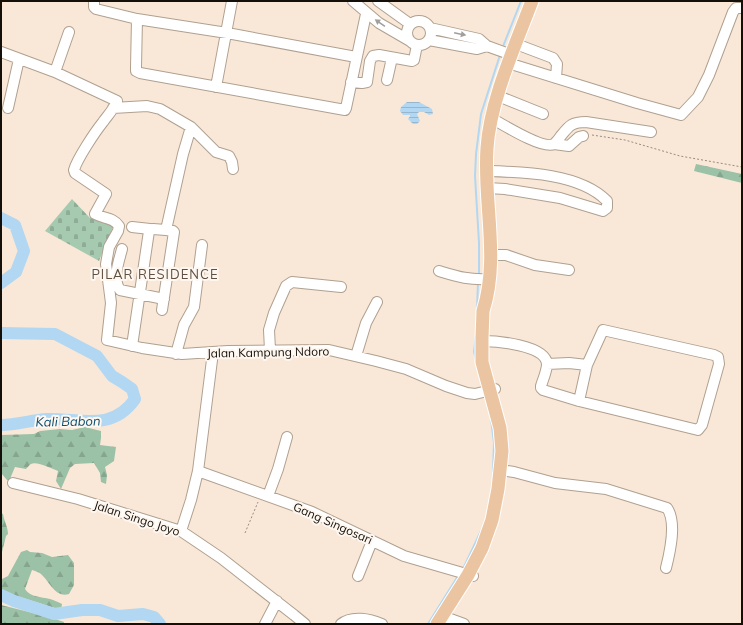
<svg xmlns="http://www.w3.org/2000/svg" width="743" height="625" font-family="Mulish,sans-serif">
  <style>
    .forest { fill: url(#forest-firs) }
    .cemetery { fill: url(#cemetery-stones) }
    .water { fill: url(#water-rules) }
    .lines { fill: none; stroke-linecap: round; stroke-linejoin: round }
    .stream { stroke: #b1d7f2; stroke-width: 2 }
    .river { stroke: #b1d7f2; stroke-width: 12 }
    .minor-casing { stroke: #b0a090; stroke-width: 12 }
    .major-casing { stroke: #fff; stroke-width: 15 }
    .path { stroke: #988b7f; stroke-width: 1; stroke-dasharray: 2 2; stroke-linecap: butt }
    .minor { stroke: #fff; stroke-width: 10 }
    .major { stroke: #ebc5a1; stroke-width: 13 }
    .oneway { fill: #a19f9d }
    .labels { text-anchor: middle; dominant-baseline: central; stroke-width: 4; stroke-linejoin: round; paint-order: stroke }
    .street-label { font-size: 12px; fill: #150f0a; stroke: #fef7f0 }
    .neighbourhood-label { font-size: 13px; letter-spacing: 1px; fill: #5f5043; stroke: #fef7f0 }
    .water-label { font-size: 13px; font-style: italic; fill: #0d4e71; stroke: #fef7f0 }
  </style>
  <defs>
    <pattern id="forest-firs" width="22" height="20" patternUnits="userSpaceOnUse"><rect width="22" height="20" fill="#9bc1a6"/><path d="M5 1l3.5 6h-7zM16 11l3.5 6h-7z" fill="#85a58e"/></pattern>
    <pattern id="cemetery-stones" width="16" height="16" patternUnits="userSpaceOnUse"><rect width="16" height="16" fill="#a6cab0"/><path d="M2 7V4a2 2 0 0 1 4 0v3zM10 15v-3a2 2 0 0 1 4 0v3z" fill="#8eac96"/></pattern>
    <pattern id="water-rules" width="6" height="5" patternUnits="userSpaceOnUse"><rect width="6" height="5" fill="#b1d7f2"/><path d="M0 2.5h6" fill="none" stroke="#97b7ce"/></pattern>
  </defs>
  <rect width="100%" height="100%" fill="#f9e8d7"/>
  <path class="forest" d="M696,164l46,10v9l-48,-12z
    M85,427l16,4v7l-1,7 16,2 -2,14 -9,6 2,8 -1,9 -5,-2 -1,-9 -6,-10 -19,1 -5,4 -9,21 -5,-8 2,-10c-6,-2 -21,-10 -27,-7 -2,1 -3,3 -5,5l-11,-2 -6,14 -2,-1 -6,-7v-38l33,-1 6,-3 20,-2 12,1z
    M1,513l2,1c1,7 5,13 5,20l-2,2 -5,20z
    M27,550l3,2 12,1 10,4 16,-2 6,8v22l-5,9c-14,4 -19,-12 -28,-20 -2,-2 -6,-3 -9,-4l-7,19c5,8 16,8 25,10 4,1 8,3 12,5l-1,6 -44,-14 -9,-1 -7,-3v-14l1,1 6,-3 13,-24z
    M1,605l48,12 15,5v2h-63z"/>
  <path class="cemetery" d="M72,199l18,19 11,2 12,7 -14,34 -54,-30z"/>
  <path class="water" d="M407,102h12l13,7 1,5 -4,1 -5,-3h-5l-2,2 3,7 -3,3h-4l-5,-5 2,-3v-1h-7l-3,-4 1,-4z"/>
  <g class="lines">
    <path class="stream" d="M502,49l19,-48
      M479,275v-32l-4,-67 1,-22 5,-40 19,-59
      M477,311l1,-30
      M476,335l-2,17 2,7
      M491,419l3,24 -1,28
      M463,569l18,-38
      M428,624l30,-48"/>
    <path class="river" d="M1,218l14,7 9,26 -8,21 -15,11
      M1,333l54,1 42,22 15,20 10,6 10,7 3,10c-23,33 -54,19 -88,20 -15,1 -31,6 -46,6
      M1,595l13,6 40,13 28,-4h18l18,6 25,-2 11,3 6,7"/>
    <defs>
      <path id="minor" d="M94,1v6l2,2 41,10 90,14 129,24
        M353,1l26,22 31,18
        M378,1l32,23
        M137,19l-1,48v4l4,2 205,37 1,-2 20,-94
        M407 33a12 12 0 1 1 24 0a12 12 0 1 1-24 0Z
        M430,28l49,11 8,7 25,9
        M429,40l48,9 10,-3
        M516,44l37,14 4,6 -1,14
        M1,52l54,20 62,29c-3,8 -9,14 -14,21 -8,10 -26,37 -29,48l1,3 31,21 -11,20c9,5 18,3 24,12l-1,5 -9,16 -3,17 5,39 -4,37 35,8 40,6 46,-3 101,-1 47,11 30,8 40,17 21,7 8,1 20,-5
        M508,63l129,40 44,12 17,-18 11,-22 24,-63 3,-4h6
        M55,72l14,-40
        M387,80l5,-22
        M351,82l11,1 5,-1 3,-21 3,-5 6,-1 33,6 2,-1 3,-15
        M216,87l16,-86
        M498,96l45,18
        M8,108l11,-49
        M113,108l34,-2 13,3 31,18 25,25 13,4 3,6 1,7
        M491,118c11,6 52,32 63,26 2,-2 5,-5 6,-7 9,-11 11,-15 26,-15l65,10
        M554,144l15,2 10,-9 4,-1
        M486,171c37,1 94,2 121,30v7l-4,3 -43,-13 -55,-9 -18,-1
        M132,227l18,2
        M122,249c-3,12 -10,30 -2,41l44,9
        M491,255h15l29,10 34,5
        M439,271c20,6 29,9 50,8
        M162,310l12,-78 -1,-1 -7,-1 17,-76 8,-27
        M482,341c14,0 64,4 65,23 0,7 -4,15 -6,22v2l2,2 36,11 119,29 4,-5 17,-61 -1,-7 -4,-2 -111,-25 -16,35
        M132,346l17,-115 4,-2 13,1
        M270,350l-1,-20 5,-17 12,-27 6,-4 49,5
        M176,354l8,-29 10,-18 8,-62
        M356,356l10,-33 11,-21
        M547,364l22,-1 18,2 -8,36
        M500,470l14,2 41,11 51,6 61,19c10,14 3,44 -1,60
        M198,471l114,41 92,44 69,20
        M13,483l65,16 103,32 40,27 73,57 11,9
        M268,496l10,-27 9,-32
        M181,531l10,-31 7,-29 15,-119
        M358,576l14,-35
        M442,616l22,8
        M265,624l12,-23
        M341,624c11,-9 29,-5 41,0"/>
      <path id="major" d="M437,624l31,-49 14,-27 10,-28 6,-31 4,-38 -2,-23 -18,-66v-24l1,-27c17,-53 0,-109 4,-163 3,-47 28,-102 45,-147"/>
    </defs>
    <use href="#minor" class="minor-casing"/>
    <use href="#major" class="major-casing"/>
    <path class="path" d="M592,135l33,5 55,16 62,11
      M245,533l13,-31"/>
    <use href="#minor" class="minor"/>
    <use href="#major" class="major"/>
  </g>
  <defs><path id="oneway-solid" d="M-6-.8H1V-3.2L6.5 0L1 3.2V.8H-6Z"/></defs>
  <g class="oneway">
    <use href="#oneway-solid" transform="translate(380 23) rotate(-145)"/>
    <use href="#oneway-solid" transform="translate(460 34) rotate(12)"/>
  </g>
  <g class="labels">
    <g class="street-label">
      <text transform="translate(268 352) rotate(-1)">Jalan Kampung Ndoro</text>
      <text transform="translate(137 518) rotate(18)">Jalan Singo Joyo</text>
      <text transform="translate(333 523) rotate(24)">Gang Singosari</text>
    </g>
    <g class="neighbourhood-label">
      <text x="155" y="274">PILAR RESIDENCE</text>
    </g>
    <g class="water-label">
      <text transform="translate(68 421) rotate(-1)">Kali Babon</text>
    </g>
  </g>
  <rect width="743" height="625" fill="none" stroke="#150f0a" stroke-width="4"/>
</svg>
